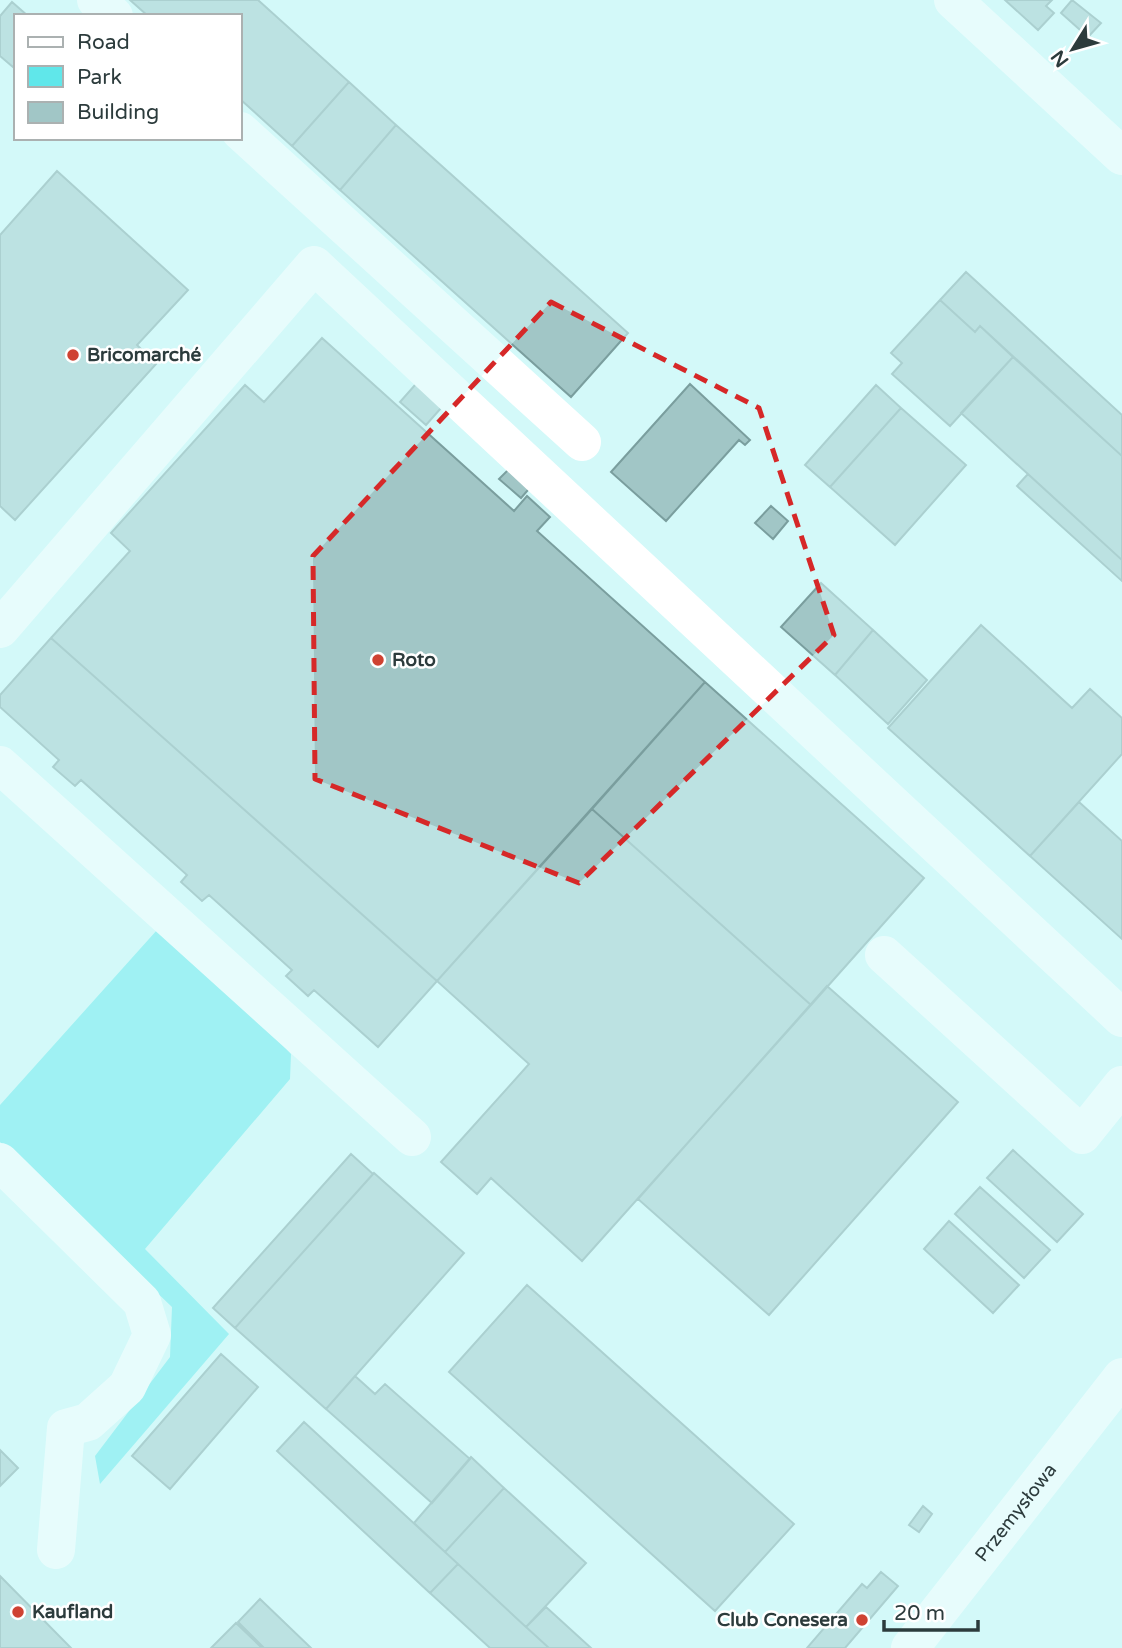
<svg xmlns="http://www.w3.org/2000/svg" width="1122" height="1648" font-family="'Varela Round',sans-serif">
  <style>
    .green { fill: #60e7ea }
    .building { fill: #a1c6c6; stroke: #7a9e9e; stroke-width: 2 }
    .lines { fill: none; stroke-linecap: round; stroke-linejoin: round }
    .minor { stroke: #fff; stroke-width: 38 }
    .marked { fill: none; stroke: #d62828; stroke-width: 5; stroke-dasharray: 14 9; stroke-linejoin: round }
    .poi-dot { fill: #cf4232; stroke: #fff; stroke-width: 2.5 }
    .labels { text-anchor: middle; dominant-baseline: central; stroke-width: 5; stroke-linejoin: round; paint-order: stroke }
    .poi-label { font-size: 19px; font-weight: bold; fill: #2c3b3c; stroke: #fff; text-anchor: start }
    .street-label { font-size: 19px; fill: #2c3b3c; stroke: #fff }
  </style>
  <rect width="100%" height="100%" fill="#d3f9f9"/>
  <path class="green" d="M157,930l95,82 39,42 -1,25 -145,170 84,85 -129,150 -5,-28 75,-99 2,-50 -172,-165v-37z"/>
  <path class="building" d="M130,0h128l91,82 -57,64 -52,-47v-83h-92z
    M1005,0h47l-6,6 8,7 -16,17z
    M1072,0l29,23 -13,14 -27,-24z
    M12,2l16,14h-12v47l-3,4 -13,-11v-40z
    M349,82l47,43 -56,65 -48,-44z
    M396,125l232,208 -57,64 -231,-207z
    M57,171l131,119 -51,55 19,19 -141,156 -15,-14v-271z
    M966,272l156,143v41l-142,-130 -5,6 -35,-32z
    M940,300l35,32 5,-6 33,31 -63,69 -58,-52 10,-11 -11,-10z
    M322,338l192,173 13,-15 23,21 -13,14 168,151 -268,299 -386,-343 79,-87 -19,-18 134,-148 19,17z
    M1013,357l109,99v104l-161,-147z
    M423,376l26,23 -23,26 -26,-23z
    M690,384l60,56 -5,5 -6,-5 -73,81 -55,-49z
    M876,385l25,23 -71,79 -25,-22z
    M901,408l65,57 -71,80 -65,-58z
    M508,470l33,5 -20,23 -22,-19z
    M1028,474l94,86v21l-105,-95z
    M771,506l17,15 -15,18 -18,-16z
    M821,583l52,47 -38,45 -54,-48z
    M981,625l91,83 18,-19 32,29v36l-92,102 -142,-128z
    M873,630l54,50 -39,44 -53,-49z
    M51,638l386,343 -59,66 -64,-57 -6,6 -22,-20 6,-6 -83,-75 -7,6 -21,-19 6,-7 -106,-95 -6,6 -22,-19 6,-7 -59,-53v-12z
    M705,682l219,196 -113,127 -219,-196z
    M1079,802l43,39v98l-92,-83z
    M592,809l219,196 -229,256 -91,-83 -14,16 -36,-32 88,-98 -92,-83z
    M827,986l131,116 -189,213 -131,-116z
    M1013,1150l70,64 -26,28 -70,-64z
    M351,1154l22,20 -138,154 -22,-20z
    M374,1173l90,80 -138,156 -91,-81z
    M980,1187l70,63 -26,28 -69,-64z
    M949,1221l70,64 -26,28 -69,-64z
    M527,1285l267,239 -79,87 -266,-239z
    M221,1354l37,33 -88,102 -38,-33z
    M355,1376l20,18 10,-10 85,75 -38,44 -106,-94z
    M304,1422l154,142 -28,29 -153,-142z
    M0,1450l18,18 -18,18z
    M471,1457l33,31 -59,64 -31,-29z
    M504,1488l82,75 -60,64 -81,-75z
    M923,1506l9,8 -13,18 -10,-7z
    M458,1564l68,63 23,21h-59l-60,-55z
    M881,1572l17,14 -53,62h-38l55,-64 5,4z
    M0,1576l71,72h-71z
    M260,1599l51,49h-47l-26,-26z
    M546,1607l45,41h-42l-23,-21z
    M236,1623l26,25h-51z"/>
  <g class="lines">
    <g class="minor">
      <path d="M96,0l18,16"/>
      <path d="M953,0l169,156"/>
      <path d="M240,131l342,311"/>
      <path d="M0,629l314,-364 808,753"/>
      <path d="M0,765l412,372"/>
      <path d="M884,955l198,180 40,-50"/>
      <path d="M0,1162l142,140 10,33 -25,52 -39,35 -22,6 -10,122"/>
      <path id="s1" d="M910,1648l212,-271"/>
    </g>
  </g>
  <path d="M0 0H1122V1648H0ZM551,302l208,106 75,227 -255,248 -264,-104 -2,-223z" fill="#d3f9f9" fill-opacity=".55" fill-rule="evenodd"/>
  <path class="marked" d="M551,302l208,106 75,227 -255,248 -264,-104 -2,-223z"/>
  <g class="poi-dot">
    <circle cx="73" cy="355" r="7"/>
    <circle cx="378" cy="660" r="7"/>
    <circle cx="18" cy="1612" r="7"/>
    <circle cx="862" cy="1620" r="7"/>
  </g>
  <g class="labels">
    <g class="poi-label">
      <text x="87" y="355">Bricomarché</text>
      <text x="392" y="660">Roto</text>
      <text x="32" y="1612">Kaufland</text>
      <text x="848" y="1620" text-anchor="end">Club Conesera</text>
    </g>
    <g class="street-label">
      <text stroke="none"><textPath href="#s1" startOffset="172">Przemysłowa</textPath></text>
    </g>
  </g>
  <rect x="14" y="14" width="228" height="126" fill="#ffffff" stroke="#abb1b1" stroke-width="2"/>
  <rect x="28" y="37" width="35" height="10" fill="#ffffff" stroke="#abb1b1" stroke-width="2"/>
  <text x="77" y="49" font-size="21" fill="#2c3b3c">Road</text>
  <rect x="28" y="66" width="35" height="21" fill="#60e7ea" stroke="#abb1b1" stroke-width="2"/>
  <text x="77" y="84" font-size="21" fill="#2c3b3c">Park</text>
  <rect x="28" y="102" width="35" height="21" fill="#a1c6c6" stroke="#abb1b1" stroke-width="2"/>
  <text x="77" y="119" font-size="21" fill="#2c3b3c">Building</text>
  <g transform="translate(1073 49) rotate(233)" stroke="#ffffff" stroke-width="5" paint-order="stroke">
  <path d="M0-5L12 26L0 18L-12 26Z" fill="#2c3b3c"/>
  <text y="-10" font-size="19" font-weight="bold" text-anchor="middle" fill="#2c3b3c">N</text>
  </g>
  <path d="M884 1620v10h94v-10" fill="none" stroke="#2c3b3c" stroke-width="3.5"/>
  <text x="894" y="1620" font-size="21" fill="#2c3b3c" stroke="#ffffff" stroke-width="5" paint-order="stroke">20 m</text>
</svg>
